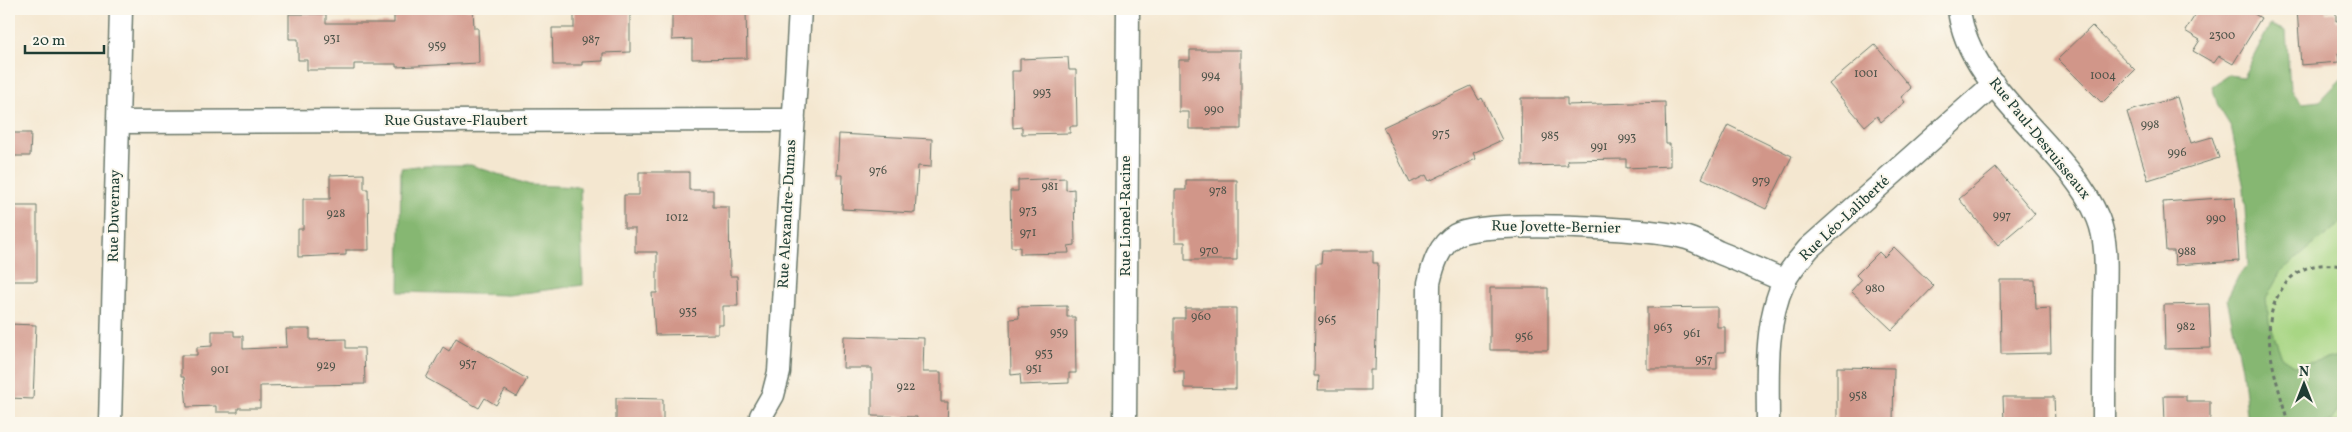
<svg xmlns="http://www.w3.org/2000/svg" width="2352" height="432" font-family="Vollkorn,serif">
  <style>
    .green { fill: #a8d684; stroke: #648a5c }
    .forest { fill: #86b772; stroke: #527a53 }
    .building { fill: #d19689 }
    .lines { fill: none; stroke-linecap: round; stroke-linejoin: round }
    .street-casing { stroke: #6a786b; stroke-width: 25 }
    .path { stroke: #6a786b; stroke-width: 3; stroke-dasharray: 4 4; stroke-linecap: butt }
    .street { stroke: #fff; stroke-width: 22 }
    .labels { text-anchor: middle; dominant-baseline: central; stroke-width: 4; stroke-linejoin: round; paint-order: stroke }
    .number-label { font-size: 12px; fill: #4c5349 }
    .street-label { font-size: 15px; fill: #1f3d34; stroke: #fbf7ec }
  </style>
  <rect width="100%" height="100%" fill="#fbf7ec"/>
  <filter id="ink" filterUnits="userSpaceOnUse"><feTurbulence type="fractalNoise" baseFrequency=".02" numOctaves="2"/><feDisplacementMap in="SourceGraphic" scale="10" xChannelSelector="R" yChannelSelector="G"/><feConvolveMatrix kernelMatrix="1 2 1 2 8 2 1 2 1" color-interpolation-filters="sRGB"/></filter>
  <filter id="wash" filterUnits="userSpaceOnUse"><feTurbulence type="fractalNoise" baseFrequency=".0096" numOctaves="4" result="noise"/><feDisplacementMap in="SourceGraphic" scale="20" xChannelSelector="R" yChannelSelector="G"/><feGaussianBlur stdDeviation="1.12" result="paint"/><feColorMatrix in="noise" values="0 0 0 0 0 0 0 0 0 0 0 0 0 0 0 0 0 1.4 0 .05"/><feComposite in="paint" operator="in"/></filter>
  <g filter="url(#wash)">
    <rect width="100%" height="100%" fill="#f4e7d0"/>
    <path class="green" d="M2343,163v260h-83v-181z"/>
    <path class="forest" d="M2270,25l16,6 4,58 12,14 18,-2 23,-24v144l-62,50 -15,28 3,22 13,37 14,8 47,-11v47l-13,21h-82l-6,-55 -15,-69 12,-24 9,-10 -4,-77 -13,-61 -13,-21 -6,-20 16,-11 15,2z
      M426,165h45l59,20 50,2 3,98 -74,10 -110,-3 2,-124z"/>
    <g id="blocks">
      <path class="building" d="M417,9h56l1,19h4l1,35 -83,4v-3h-42v6h-47v-10h-9v-21h-9v-25h37v9h68v-11l24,-1z
        M574,9h56v43l-27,1v8l-21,1v3h-29l-1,-37h22z
        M692,9h54l1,49 -55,1v-20l-20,1v-28h20z
        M2199,9h47l15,9 -28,46 -14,-8 -5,7 -21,-12 7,-11 -15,-9z
        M2297,9h29v4l10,-1v9l7,-1v33h-5l1,9 -38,3z
        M2092,26l43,44 -33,33 -44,-44z
        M1875,45l36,43 -10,9 4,5 -24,20 -4,-6 -12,10 -36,-42z
        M1190,50h51v79h-52v-17h-10v-52h11z
        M1068,57l1,13h7l1,56h-7v7l-48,1v-7l-9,1 -1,-57h8v-12z
        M1471,86l8,14 3,-2 20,42 -29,13 3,6 -47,22 -3,-6 -16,8 -27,-56z
        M2177,97l14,46 21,-6 7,21 -71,22 -21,-68z
        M1521,98h46v7l98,-3 1,42h4v22l-44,2v-9l-59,1 1,5 -46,1z
        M1728,125l64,31 -26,53 -64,-31z
        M9,133h22l-1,23h-21z
        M839,134l93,5 -1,28 -13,-1 -3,47 -73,-4 1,-34h-6z
        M1996,168l39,46 -37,31 -39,-46z
        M639,172h50v18h24v17h16l1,69h7l1,30h-15v19h-5v9l-63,1 -3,-42h5v-41h-22v-24h-11v-33h15z
        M364,174v15h4l1,61h-23v5l-48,2v-28h5v-30h27v-24z
        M1066,178v12l8,-1 1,56 -7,1 1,7 -49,1v-7h-9l-1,-56h8v-11z
        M1186,180h51v80h-52v-18h-10v-52h11z
        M2235,197l4,64 -64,4 -1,-14h-8l-3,-49z
        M9,206h28v75h-28z
        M1894,247l40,39 -42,44 -41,-39 10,-11 -5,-5 23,-23 5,5z
        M1322,251h51v12h5l-3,107h-5v20h-52l1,-14h-5l2,-112h5z
        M2000,280h35l1,29 14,-1 1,45 -50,1z
        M1490,288h58v62h-58z
        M2209,304l2,44 -46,1 -1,-44z
        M1067,306v11h8l1,56h-7v10l-48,2 -1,-11 -9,1 -1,-56 9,-1 -1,-11z
        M1717,307v20h8v25h-8v17h-70v-61z
        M1185,308h51v81l-52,-1v-17h-10v-53h11z
        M9,324l27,1 -3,74 -24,-1z
        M286,329h24v11l36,-1v9h18l1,36 -105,2v22h-22v4h-22v-6l-29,1 -3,-30h-3v-22h16v-8l15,-1v-15h22v5h9v13l44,-2z
        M844,336l80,2 -1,34h18v30h7l-1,21h-31l1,-6 -45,-1v-48h-29z
        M456,338l71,41 -10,18 -12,-7 -9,15 -11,-7 -6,10 -53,-30 17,-31 6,4z
        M1837,367l57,1 -1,55h-56z
        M2164,396h22v5h24v22h-45z
        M2003,397h51l1,26h-51z
        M616,398l47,1v24h-47z"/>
    </g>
  </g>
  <g filter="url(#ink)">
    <use href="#blocks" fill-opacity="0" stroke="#6a786b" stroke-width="1"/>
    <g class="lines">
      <defs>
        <path id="street" d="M1959,9c8,80 108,135 139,209 11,27 7,60 7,87 -1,40 -1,79 -1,118
          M118,122l676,-2
          M761,416l12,-21 6,-23 21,-363
          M110,423l11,-414
          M1125,423l3,-414
          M1428,423l1,-140c4,-18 10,-38 27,-48 28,-16 197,-7 231,3 10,3 21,9 31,14 22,9 44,19 67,29
          M1768,423c0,-45 -4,-99 16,-141 6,-13 16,-23 25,-34l185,-164"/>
      </defs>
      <use href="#street" class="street-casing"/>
      <path class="path" d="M2288,423c-11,-45 -36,-101 0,-142 15,-17 34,-18 55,-15"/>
      <use href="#street" class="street"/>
    </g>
  </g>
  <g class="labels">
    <g class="number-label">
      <text x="2222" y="36">2300</text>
      <text x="332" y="39">931</text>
      <text x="591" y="40">987</text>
      <text x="437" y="46">959</text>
      <text x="1866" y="74">1001</text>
      <text x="1211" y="76">994</text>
      <text x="2103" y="76">1004</text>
      <text x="1042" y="93">993</text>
      <text x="1214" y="110">990</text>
      <text x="2150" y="125">998</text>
      <text x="1441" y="134">975</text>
      <text x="1550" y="136">985</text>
      <text x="1627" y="138">993</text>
      <text x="1599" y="147">991</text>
      <text x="2177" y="153">996</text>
      <text x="878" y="171">976</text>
      <text x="1761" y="181">979</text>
      <text x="1050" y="187">981</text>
      <text x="1218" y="191">978</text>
      <text x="1028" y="211">973</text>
      <text x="336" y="214">928</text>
      <text x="2002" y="216">997</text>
      <text x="677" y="218">1012</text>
      <text x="2216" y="219">990</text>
      <text x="1028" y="233">971</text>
      <text x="1209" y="251">970</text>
      <text x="2187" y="252">988</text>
      <text x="1875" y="289">980</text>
      <text x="688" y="312">935</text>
      <text x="1201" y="317">960</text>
      <text x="1327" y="320">965</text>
      <text x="2186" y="327">982</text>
      <text x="1663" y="328">963</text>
      <text x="1059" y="333">959</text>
      <text x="1692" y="334">961</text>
      <text x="1524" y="337">956</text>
      <text x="1044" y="354">953</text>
      <text x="1704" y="360">957</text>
      <text x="468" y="364">957</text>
      <text x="326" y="366">929</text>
      <text x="1034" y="369">951</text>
      <text x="220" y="370">901</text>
      <text x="906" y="387">922</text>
      <text x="1858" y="396">958</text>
    </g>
    <g class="street-label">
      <text x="456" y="121">Rue Gustave-Flaubert</text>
      <text transform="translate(2039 139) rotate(51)">Rue Paul-Desruisseaux</text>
      <text transform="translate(788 214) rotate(-87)">Rue Alexandre-Dumas</text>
      <text transform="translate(115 216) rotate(-89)">Rue Duvernay</text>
      <text transform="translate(1126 216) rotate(-90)">Rue Lionel-Racine</text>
      <text transform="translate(1845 219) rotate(-43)">Rue Léo-Laliberté</text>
      <text transform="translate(1556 228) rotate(1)">Rue Jovette-Bernier</text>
    </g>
  </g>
  <rect width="2352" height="432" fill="none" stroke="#fbf7ec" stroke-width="30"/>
  <g transform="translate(2304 384)" stroke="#fbf7ec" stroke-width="4" paint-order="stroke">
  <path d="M0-4L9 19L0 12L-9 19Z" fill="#1f3d34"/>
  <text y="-8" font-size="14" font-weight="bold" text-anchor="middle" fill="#1f3d34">N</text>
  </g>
  <path d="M25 45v8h79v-8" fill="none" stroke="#1f3d34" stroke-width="2.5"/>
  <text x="32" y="45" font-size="15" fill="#1f3d34" stroke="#fbf7ec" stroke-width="4" paint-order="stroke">20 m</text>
</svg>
